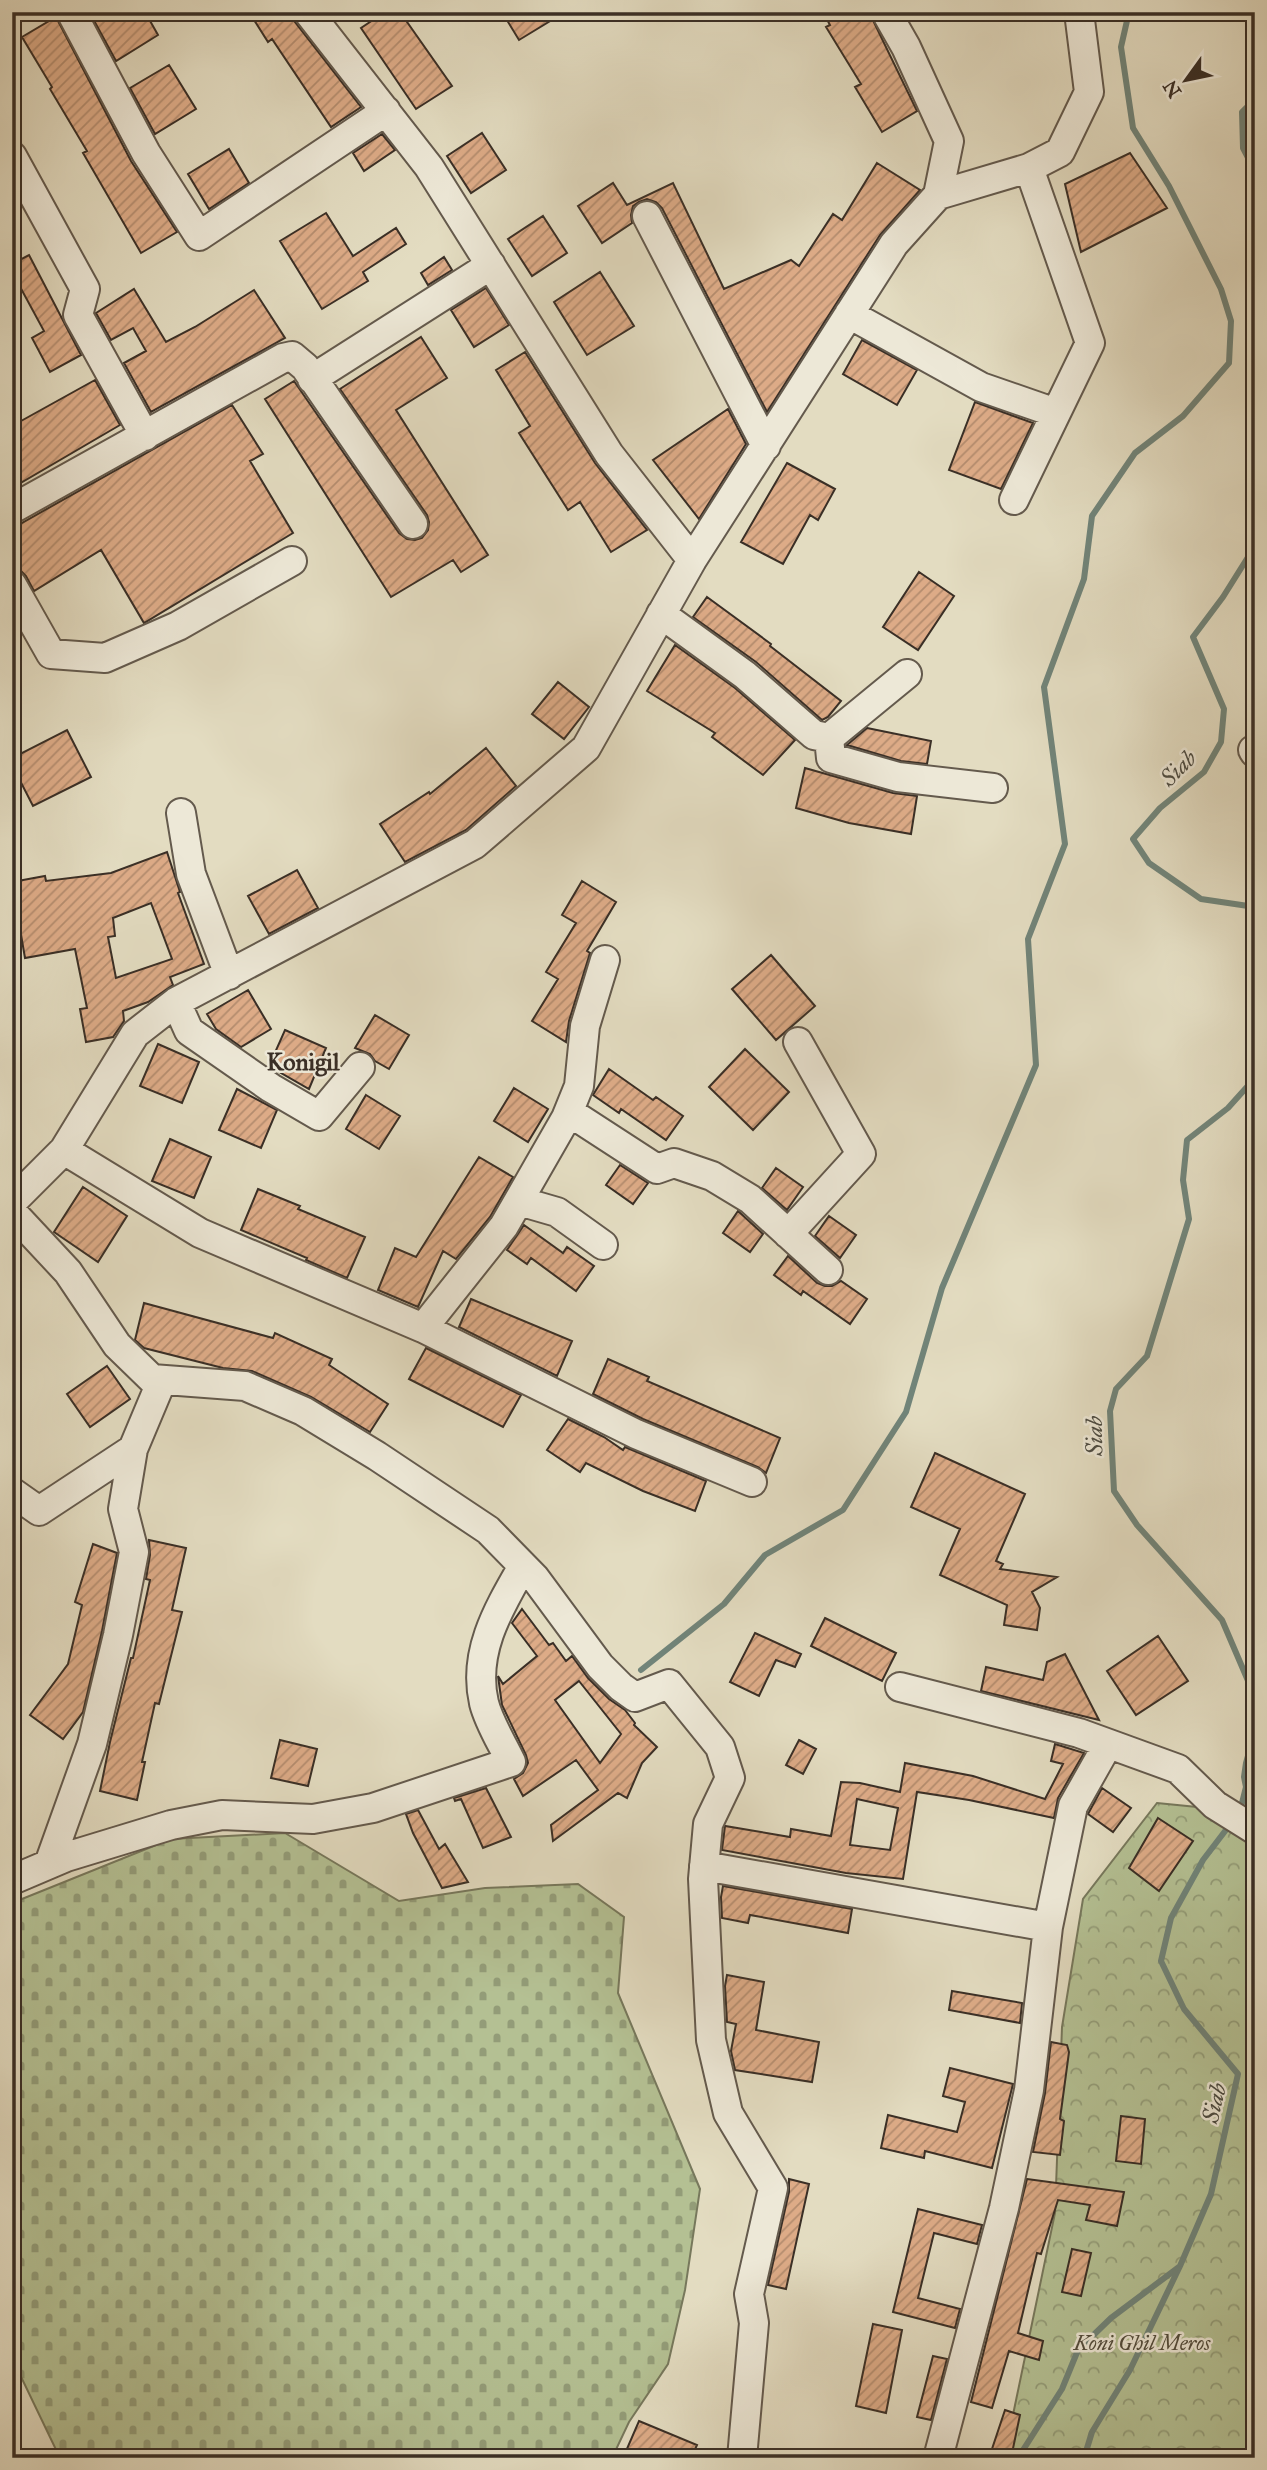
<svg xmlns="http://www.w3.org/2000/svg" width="1267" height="2470" font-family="'IM FELL Great Primer',serif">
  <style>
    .forest { fill: url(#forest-crowns); stroke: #77785c; stroke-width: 2 }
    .cemetery { fill: url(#cemetery-stones); stroke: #77785c; stroke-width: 2 }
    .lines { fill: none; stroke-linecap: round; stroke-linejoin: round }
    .stream { stroke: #718479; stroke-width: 6 }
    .building { fill: url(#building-hatch); stroke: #3a2f26; stroke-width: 2; fill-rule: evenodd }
    .minor-casing { stroke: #645a4d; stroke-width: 32 }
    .minor { stroke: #ede8d7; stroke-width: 28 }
    .labels { text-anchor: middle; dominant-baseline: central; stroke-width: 5; stroke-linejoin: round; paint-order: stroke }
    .park-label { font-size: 21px; font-style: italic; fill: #524c3c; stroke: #ede8d7 }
    .water-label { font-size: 23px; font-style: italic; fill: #4c4b42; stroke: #ede8d7 }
    .quarter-label { font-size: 24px; font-weight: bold; fill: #3a2f26; stroke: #ede8d7 }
  </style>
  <defs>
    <pattern id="forest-crowns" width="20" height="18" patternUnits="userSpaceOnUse" patternTransform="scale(1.75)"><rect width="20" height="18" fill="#b4c093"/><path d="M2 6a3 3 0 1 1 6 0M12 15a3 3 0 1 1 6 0" fill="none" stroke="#939c78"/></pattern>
    <pattern id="cemetery-stones" width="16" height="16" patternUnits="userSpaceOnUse" patternTransform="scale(1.75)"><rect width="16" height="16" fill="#b4c093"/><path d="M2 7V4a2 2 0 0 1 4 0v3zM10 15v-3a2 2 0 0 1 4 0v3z" fill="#939c78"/></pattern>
    <pattern id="building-hatch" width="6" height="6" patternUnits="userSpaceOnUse" patternTransform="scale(1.75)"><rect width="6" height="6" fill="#ddab87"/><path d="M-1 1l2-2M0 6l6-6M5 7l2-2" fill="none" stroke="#b48c6e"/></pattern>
  </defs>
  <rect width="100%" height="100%" fill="#e3dcc1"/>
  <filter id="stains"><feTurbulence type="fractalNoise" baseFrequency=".00286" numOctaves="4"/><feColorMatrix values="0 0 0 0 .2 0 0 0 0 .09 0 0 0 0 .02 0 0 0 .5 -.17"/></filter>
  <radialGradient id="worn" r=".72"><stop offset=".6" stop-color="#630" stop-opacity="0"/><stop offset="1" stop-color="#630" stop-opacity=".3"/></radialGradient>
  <path class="forest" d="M1157,1803l50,5 48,30v620h-251l51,-245 7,-186 21,-128z"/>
  <path class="cemetery" d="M285,1833l114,68 86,-13 93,-4 46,33 -6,76 82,196 -15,101 -17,74 -39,58 -17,36h-552l-48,-100v-455l159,-64z"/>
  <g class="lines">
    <path class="stream" d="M1255,99l-13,13 1,36 12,23
      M1255,546l-32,51 -30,40 31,72 -3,33 -17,30 -44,36 -27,31 16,24 52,36 54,8
      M1255,1078l-27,30 -41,32 -4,40 6,39 -42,137 -31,33 -6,22 4,80 23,34 85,95 30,70 3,24
      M641,1670l83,-66 41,-49 78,-45 63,-98 36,-124 94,-223 -8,-126 37,-95 -21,-157 40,-108 8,-63 43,-63 48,-37 46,-53 2,-42 -10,-32 -52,-103 -36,-58 -12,-81 8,-35
      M1240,1811l6,-24 -2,-10 2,-14 9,-32
      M1018,2458l44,-69 16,-39 33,-32 68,-51
      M1084,2458l8,-26 38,-62 50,-104 31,-72 27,-120 -54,-65 -23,-48 10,-43 32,-58 29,-38"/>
  </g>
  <path class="building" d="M95,12h50l13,23 -42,26 -25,-46z
    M249,12h43l3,10 66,85 -30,20 -59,-88 -4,3z
    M385,12h15l52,74 -36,23 -55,-81z
    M502,12h63l-46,28z
    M823,12h46l48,99 -35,21 -27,-45 6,-3 -35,-57 4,-2z
    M56,17l75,144 46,71 -36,21 -58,-100 4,-2 -37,-62 2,-2 -30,-50z
    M169,65l27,44 -41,25 -25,-46z
    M482,133l24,37 -35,23 -24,-37z
    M382,134l13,16 -31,21 -11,-18z
    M229,149l20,34 -40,26 -21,-35z
    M1130,153l37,55 -86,44 -16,-68z
    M877,163l43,27 -40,45 -113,177 -105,-204 -6,-6 -9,-3 -8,3 -6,4 -2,9 1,8 -30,20 -24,-37 35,-23 14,22 46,-22 51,106 67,-29 8,6 34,-52 9,6z
    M326,213l27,43 43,-28 10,16 -43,28 5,9 -46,28 -42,-68z
    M543,216l24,37 -35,23 -24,-37z
    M29,255l52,100 -31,17 -18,-34 12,-7 -32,-59v-8z
    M444,257l8,13 -24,15 -7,-12z
    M600,272l34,54 -47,29 -33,-53z
    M486,288l23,37 -35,22 -23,-37z
    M134,289l32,53 29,-15 59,-37 31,48 -134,74 -27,-49 22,-12 -13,-23 -22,12 -15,-27z
    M421,337l26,41 -51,32 92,145 -27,17 -8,-12 -62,37 -126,-198 29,-18 105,152 8,6 8,1 7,-2 6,-8 1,-8 -2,-7 -87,-126z
    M862,340l55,30 -20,35 -54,-31z
    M525,352l70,111 52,67 -36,22 -31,-50 -12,8 -49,-77 11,-7 -34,-56z
    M95,380l25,45 -108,63v-62z
    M975,402l58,21 -32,66 -52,-19z
    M232,405l31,49 -13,7 43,72 -149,90 -43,-73 -67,41 -8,-15 -6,-6 -7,-2 -1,-42 8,-2z
    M728,409l18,35 -47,75 -46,-59z
    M787,463l48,26 -17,31 -8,-5 -27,49 -42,-22z
    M919,572l35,24 -36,54 -35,-23z
    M707,597l64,47 -1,2 71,55 -13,16 -6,3 -66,-58 -63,-45z
    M675,645l60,43 60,52 -32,35 -51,-38 3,-4 -68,-42z
    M558,682l31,25 -25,32 -32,-25z
    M867,728l64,13 -4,23 -26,-3 -54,-16z
    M67,730l24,47 -58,29 -21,-41v-7z
    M486,748l30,38 -50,44 -61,32 -25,-38 49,-32 1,2z
    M805,768l88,25 24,3 -6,38 -62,-11 -53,-15z
    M167,852l13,40 -2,1 26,71 -34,13 3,8 -25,17 -25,9 1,10 -11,16 -27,5 -6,-33 7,-1 -12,-59 -50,9 -13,-76 33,-6 1,5 65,-8zM151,903l21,56 -56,19 -8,-41 7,-1 -2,-18z
    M297,870l21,38 -49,26 -21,-38z
    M582,881l34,21 -29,49 3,2 -21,68 -3,21 -34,-21 26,-42 -12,-7 30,-49 -14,-8z
    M771,955l44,51 -39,34 -44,-51z
    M248,990l23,39 -30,18 -25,-18 -9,-15z
    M375,1015l34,20 -20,34 -14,-8 -5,-7 -15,-6z
    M285,1030l41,18 -17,41 -40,-23z
    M158,1044l41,18 -17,41 -42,-17z
    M745,1049l44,43 -36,38 -44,-43z
    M609,1069l44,31 3,-3 27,19 -17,24 -45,-31 -2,4 -26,-18z
    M514,1088l34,21 -20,33 -34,-21z
    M237,1089l40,21 -16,38 -42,-18z
    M366,1095l34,21 -21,33 -33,-20z
    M170,1139l41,18 -17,41 -42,-17z
    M479,1157l34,20 -23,40 -34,42 -13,-8 -25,56 -40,-17 17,-42 21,9z
    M620,1165l28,18 -15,21 -27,-19z
    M776,1168l27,19 -16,23 -25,-22z
    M83,1187l44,29 -29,46 -44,-30z
    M258,1189l42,17 -2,3 67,28 -18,41 -41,-18 1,-2 -66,-28z
    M738,1211l25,23 -13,18 -27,-19z
    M829,1216l27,19 -16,23 -25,-22z
    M524,1225l39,28 4,-6 27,19 -18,25 -45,-33 -4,6 -20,-14z
    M788,1256l29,27 8,3h7l9,-5 26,18 -17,25 -47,-33 -2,4 -27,-20z
    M471,1299l101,42 -15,35 -98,-49z
    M144,1303l129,35 2,-5 57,26 -3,6 59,39 -18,28 -59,-35 -59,-26 -29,-3 -79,-20 -9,-8z
    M426,1348l95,47 -18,32 -94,-48z
    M608,1359l41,18 -2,4 133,57 -14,35 -8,-6 -115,-48 -50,-25z
    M107,1366l23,33 -40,28 -23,-33z
    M568,1419l36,18 19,13 2,-3 81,34 -11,30 -52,-20 -57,-28 -6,9 -33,-22z
    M935,1453l90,41 -29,67 7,3 -3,5 57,8 -25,15 8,16 -3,22 -33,-5 3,-20 -67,-30 20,-46 -49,-22z
    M149,1540l37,8 -14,62 10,2 -23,92 -4,-1 -13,59h3l-8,38 -37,-9 10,-49 21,-84h2l17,-78 -4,-1 4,-24z
    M93,1544l24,9 -15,78 -19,81 -20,27 -33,-24 38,-51 14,-59 -7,-3z
    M522,1609l27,36 4,-2 13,18 6,-5 16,22 21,21 16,11 10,13 -1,2 23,22 -15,16 -15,35 -9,-5 -65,48 -2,-16 47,-35 -22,-30 -53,36 -9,-17 9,-6 5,-10 -2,-8 -24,-50 -4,-29 5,8 34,-28 -25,-33zM579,1681l42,53 -21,29 -45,-63z
    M825,1618l71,35 -14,28 -71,-35z
    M755,1633l46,21 -6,13 -19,-7 -17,36 -29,-14z
    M1158,1636l30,45 -52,34 -29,-44z
    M1065,1654l34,66 -118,-29 5,-24 57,13 4,-18z
    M280,1740l37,9 -9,37 -37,-8z
    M799,1740l17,9 -13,25 -17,-9z
    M1055,1744l29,9 -26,45 -4,20 -85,-18 -52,-8 -14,87 -57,-6 -124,-23 3,-24 65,11 1,-8 40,7 10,-54 19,1 40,9 5,-29 68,13 72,23 18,-35 -12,-3zM857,1799l41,9 -8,42 -40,-5z
    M486,1788l25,49 -28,11 -22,-49 -6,2 -1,-3z
    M1102,1788l29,20 -18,24 -25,-18z
    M418,1810l21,39 6,-5 23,38 -26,6 -29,-55 -7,-19z
    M1158,1818l35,23 -34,50 -30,-23z
    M723,1886l129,23 -4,24 -98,-18 -2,8 -26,-5 -1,-21z
    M727,1975l37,7 -8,48 63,12 -7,40 -77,-12 -4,-19 5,-27 -9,-2 -2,-36z
    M952,1991l70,12 -2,20 -71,-13z
    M1051,2042l16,3 2,7 -9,67 4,2 -4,34 -27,-3 12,-59z
    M950,2068l63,16 -21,84 -67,-17 -1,7 -43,-10 7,-33 69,17 8,-30 -22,-6z
    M1121,2116l24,3 -4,45 -25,-3z
    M789,2179l20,5 -23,105 -18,-4 21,-93z
    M1027,2179l97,13 -7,34 -31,-6 4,-15 -32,-5 -17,54 -4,-1 -19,80 25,8 -4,19 -30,-9 -17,57 -21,-6z
    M918,2209l64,16 -5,19 -43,-11 -16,65 42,11 -5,19 -62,-16z
    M1072,2249l19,4 -10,43 -19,-4z
    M873,2324l29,6 -16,83 -30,-7z
    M933,2356l14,3 -16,61 -14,-3z
    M1005,2410l15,5 -9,43h-22z
    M639,2421l58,24 -6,13h-8l-21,-9 -4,9h-35z"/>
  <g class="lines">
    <defs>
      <path id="minor" d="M71,12l75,141 53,83 187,-125
        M308,12l121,155 180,287 83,106
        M886,12l20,35 43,94 -11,54
        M12,156l73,133 -7,26 67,121
        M647,216l119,230
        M849,314l132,73 75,26
        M312,379l179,-114
        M1014,500l76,-157 -61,-175
        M12,509l271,-151 9,-2 13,11 108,157
        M12,585l39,69 54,4 73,-32 114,-65
        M661,614l84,61 69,60 15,3 78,-64
        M829,738l2,20 67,19 95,11
        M1253,750l2,3
        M181,813l10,61 38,101
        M176,1002l13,29 82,57 48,28 41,-49
        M566,1118l14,1 77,50 17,-6 38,13 38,23 78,71
        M64,1150l136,83 223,95 81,-102 62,-108 13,-32 6,-60 20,-66
        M519,1201l38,11 46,33
        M12,1202l52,-52 71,-116 41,-32 299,-158 111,-96 106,-188 202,-316 44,-49 91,-27 31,-16 29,-60 -10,-80
        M12,1212l56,60 49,73 35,34 93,7 58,25 74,45 111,74 47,48 65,88 21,21 14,10 34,-13 51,63 10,31 -22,46 -5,55 8,161 17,73 45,75 -24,106 5,29 -12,135
        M788,1234l73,-80 -63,-112
        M423,1328l213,106 116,48
        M12,1492l27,19 94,-62
        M900,1687l179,46 99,36 37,36 40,25
        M49,1864l43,-120 26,-109 16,-83 -11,-43 10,-60 29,-69
        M704,1866l344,61 -19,163 -25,118 -66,250
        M12,1880l54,-23 105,-32 51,-10 91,4 60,-11 138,-46c-9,-19 -22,-39 -27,-59 -12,-51 15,-95 39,-137
        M1048,1927l25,-121 35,-62"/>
    </defs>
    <use href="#minor" class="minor-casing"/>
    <use href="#minor" class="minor"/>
  </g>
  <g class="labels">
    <g class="park-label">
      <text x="1142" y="2343">Koni Ghil Meros</text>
    </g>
    <g class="water-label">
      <text transform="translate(1178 768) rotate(-45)">Siab</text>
      <text transform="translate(1094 1436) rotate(-91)">Siab</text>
      <text transform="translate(1214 2103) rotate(-77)">Siab</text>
    </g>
    <g class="quarter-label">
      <text x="303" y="1062">Konigil</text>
    </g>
  </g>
  <rect width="1267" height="2470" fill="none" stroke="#e3dcc1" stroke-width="42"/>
  <rect x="14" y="14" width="1239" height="2442" fill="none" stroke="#3a2f26" stroke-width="3.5"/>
  <rect x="21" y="21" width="1225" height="2428" fill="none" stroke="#3a2f26" stroke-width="2"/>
  <g transform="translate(1186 80) rotate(237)" stroke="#ede8d7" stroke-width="5" paint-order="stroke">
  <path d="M0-5L12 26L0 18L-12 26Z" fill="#3a2f26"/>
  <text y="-10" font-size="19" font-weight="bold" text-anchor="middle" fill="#3a2f26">N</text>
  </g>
  <rect width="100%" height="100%" filter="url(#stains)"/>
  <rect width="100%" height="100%" fill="url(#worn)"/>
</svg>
